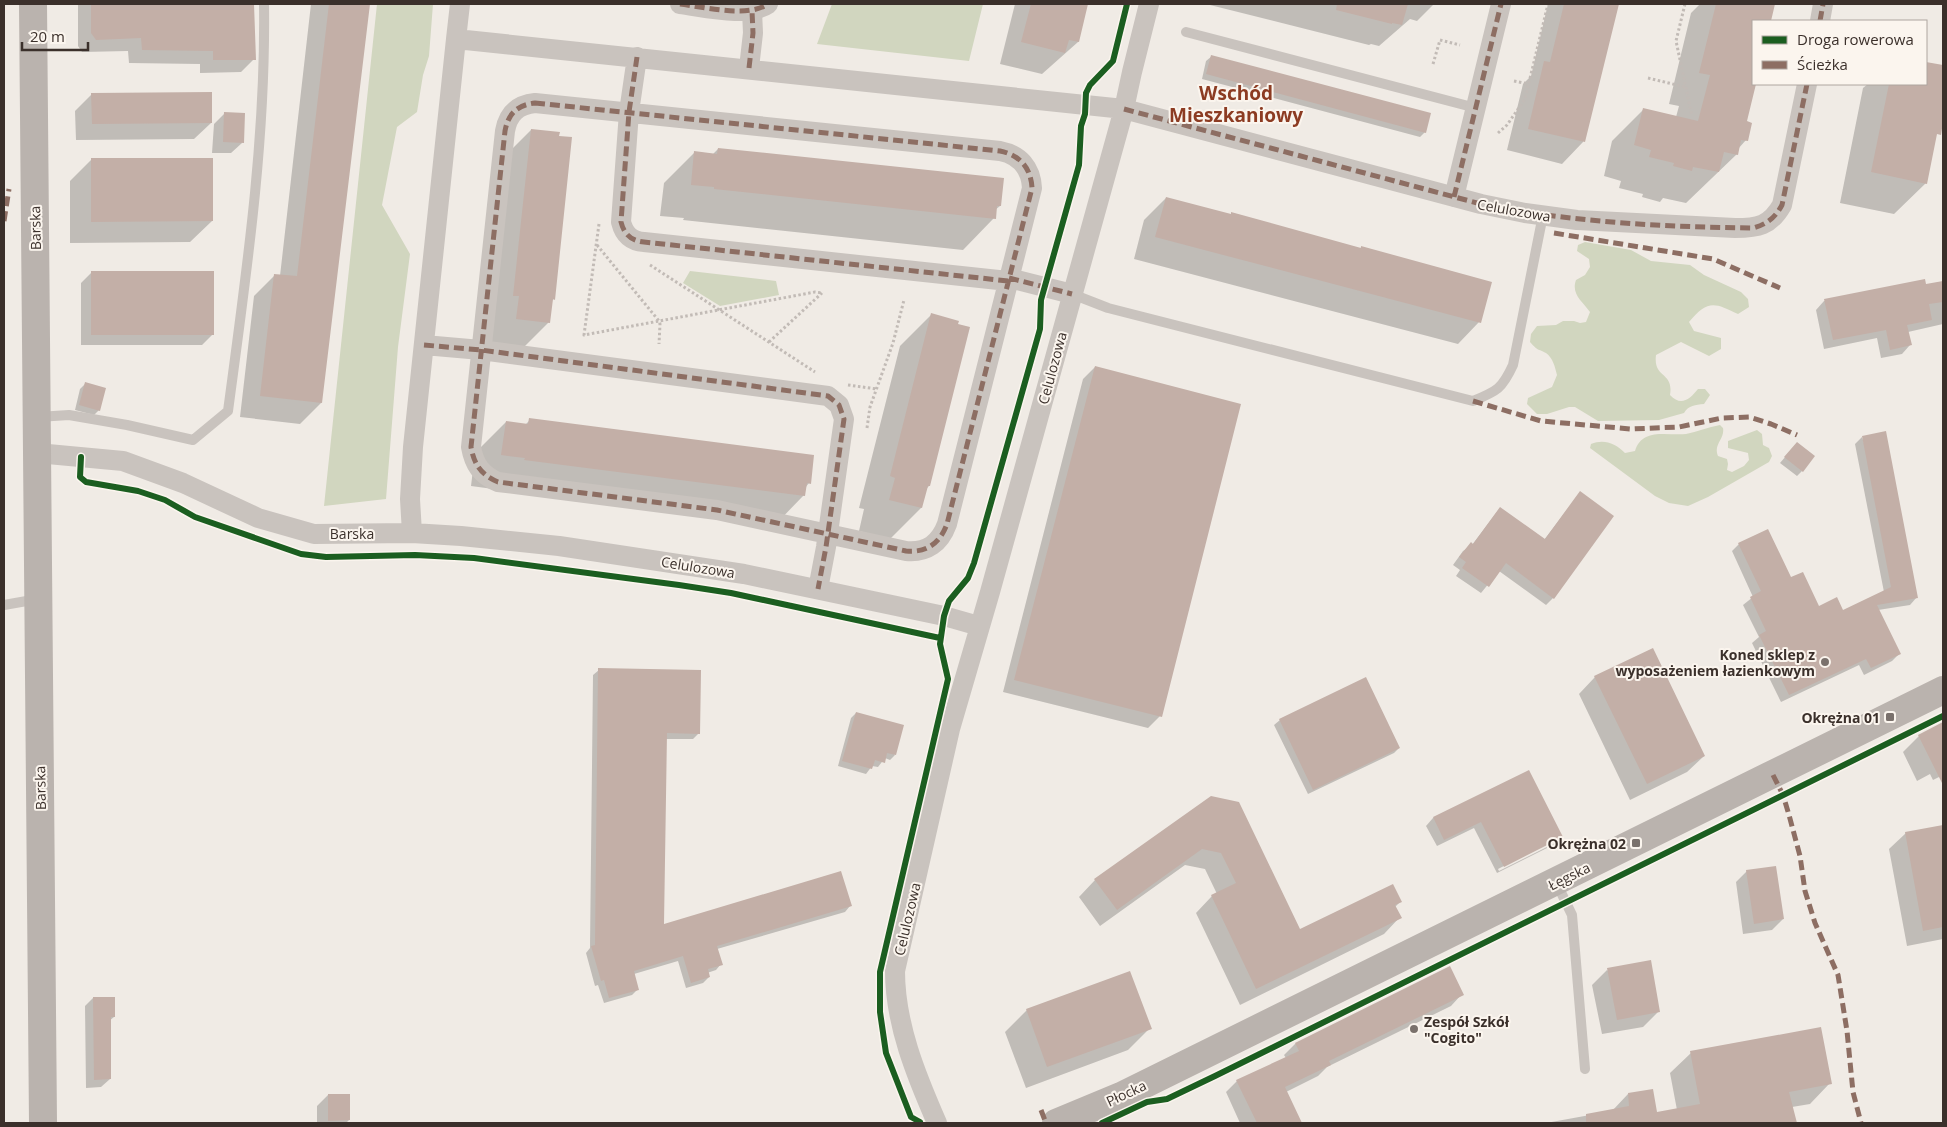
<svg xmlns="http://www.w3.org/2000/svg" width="1947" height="1127" font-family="'Open Sans',sans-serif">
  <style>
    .green { fill: #d1d6bf }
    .shadow { fill: #0003; fill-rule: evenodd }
    .building { fill: #c3afa7 }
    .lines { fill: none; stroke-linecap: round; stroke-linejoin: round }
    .path { stroke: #c2bbb6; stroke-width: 3; stroke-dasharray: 2.5 2.5; stroke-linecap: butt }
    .lane { stroke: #c9c3be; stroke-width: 10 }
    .street { stroke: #c9c3be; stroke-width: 20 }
    .secondary { stroke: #bab3ae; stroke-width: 28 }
    .quiet { stroke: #8d6e63; stroke-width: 5; stroke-dasharray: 10 5; stroke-linecap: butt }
    .cycleway-casing { stroke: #fbf5ee; stroke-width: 9 }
    .cycleway { stroke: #1b5e20; stroke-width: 6 }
    .poi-dot { fill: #7a716c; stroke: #fbf5ee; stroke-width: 2 }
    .labels { text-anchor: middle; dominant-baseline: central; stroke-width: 4; stroke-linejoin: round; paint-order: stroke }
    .street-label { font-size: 14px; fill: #3b302b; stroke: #fbf5ee }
    .poi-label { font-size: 14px; font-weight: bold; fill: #3b302b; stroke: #fbf5ee; text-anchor: end }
    .district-label { font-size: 19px; font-weight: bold; fill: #8c3b22; stroke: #fbf5ee }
  </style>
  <rect width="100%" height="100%" fill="#f0ebe5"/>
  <path class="green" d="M377,4h56l-4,52 -6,19 -6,37 -20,15 -15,78 28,49 -12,93 -12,152 -62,7z
    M832,4h151l-14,57 -152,-17z
    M1585,242l46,8 20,11 39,4 14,10 37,17 7,7 1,8 -11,7c-24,-12 -31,-14 -49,8l5,9 27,7v11l-12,7 -28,-14 -25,13c-3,24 18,16 14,40 11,12 20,4 28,-6h7l5,6 -6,9c-9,1 -15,1 -20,9l-25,7 -61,1 -23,-14h-6l-22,7h-10l-10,-10 1,-6 24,-11 5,-12c-2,-8 -4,-17 -11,-22 -9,-5 -7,-1 -16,-11l1,-8 6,-8 19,-1 7,-4h11l6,2 6,-1 4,-10c-8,-11 -19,-18 -14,-32l9,-5 5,-8 -1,-8 -12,-8 1,-6z
    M690,271l86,10 3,14 -59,11 -37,-23z
    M1720,425l3,3c2,11 -10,16 -5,28l9,3 1,5 -1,6 5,2 12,-6 5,-6 -1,-7 -20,-5v-7l29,-11 5,4 1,11 6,3 3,8 -3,6 -61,35 -20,9 -19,-3 -14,-7 -65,-48 1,-4c13,-5 24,-1 34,9l10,-2c7,-24 33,-15 51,-17 11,-2 22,-7 34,-9z"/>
  <path class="shadow" d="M78,4h175l1,55 -13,13 -41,1v-9l-71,-1 -1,-12 -46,1 -4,-6z
    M311,4h57l-47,399 -21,21 -60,-7 14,-121 21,-21 5,1z
    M1015,4h72l-9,38 -36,32 -42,-10z
    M1206,4h228l-17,17 -7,-2 -31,27 -8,-2 -2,1z
    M1548,4h70l-35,138 -21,22 -55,-14 16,-66 8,-8z
    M1700,4h74l-5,17h-16l2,63 -10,38 1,18 -8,9 -1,5 -51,49 -23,-5 -3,4 -18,-5 1,-3 -24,-6 2,-7 -17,-5 8,-35 32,-32 32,8 3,-11 -10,-2 22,-91z
    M1212,56l213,76 -5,5 -218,-58 4,-18z
    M1926,63l17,4 -2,29 2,1 -17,86 -32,31 -54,-11 23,-115 5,-4h58z
    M92,94l119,29 -17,16 -118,1 -1,-29z
    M225,113l17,30 -11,10h-19l2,-29z
    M531,130l23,169 -3,2 -2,21 -31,31 -32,-3 14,-189z
    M718,149l282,57 -5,4 -1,8 -31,32 -280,-30 1,-2 -24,-2 4,-33 31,-31 18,2z
    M91,160l121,61 -22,21 -120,1v-62z
    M1166,198l64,17 2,-2 128,36 1,-2 118,75 -21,22 -324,-85 10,-39z
    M92,272l121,62 -11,11h-121v-62z
    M1943,282v42l-35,8 2,13 -8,9 -21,4 -4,-20 -53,11 -8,-39 8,-9z
    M931,315l-2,171 -3,3 -5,19 -31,31 -31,-8 5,-22 -5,-1 41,-162z
    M1095,367l65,349 -12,12 -145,-36 80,-313z
    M85,384l14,26 -5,5 -19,-5 5,-21z
    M530,420l279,63 -4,5 -1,7 -31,32 -302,-41 4,-33 31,-31 19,3z
    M1862,437l55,160 -7,8 -32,5 21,44 -7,7 -28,14 -5,-10 -78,37 -29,-59 7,-6 -16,-32 10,-8 -21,-46 7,-7 52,35 27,29 25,4 41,-20 -29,-148z
    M1792,449l10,22 -5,5 -17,-13z
    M1580,493l-27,105 -7,7 -47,-34 -18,22 -25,-17 4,-6 -7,-5 10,-14 9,-6 28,-37 44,32z
    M599,670l100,63 -6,6h-27l-3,187 187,-20 -5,6 -128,37 4,15 -5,6 -9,3 2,4 -6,6 -17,5 -8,-27 -44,13 4,15 -6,6 -28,8 -6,-18 -3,1 -9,-33 4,-5 3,-273z
    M1595,677l109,79 -17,16 -57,28 -51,-106z
    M856,713l39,42 -5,5 -5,-2 -7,9 -6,-1 -6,8 -28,-8 13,-48z
    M1280,720l119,28 -5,5 -86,41 -34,-69z
    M1943,724v51l-10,5 -3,-6 -13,7 -14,-29 16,-16z
    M1528,772l34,65 -7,7 -58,29 -23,-45 -37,18 -11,-20 7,-8zM1555,840v3l-56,28 -1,-2z
    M1211,797l89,133 100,-28 -5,5 5,10 -16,17 -144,71 -44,-92 16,-17 5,-2 -12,-25 -20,-4 -85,61 -21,-29 16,-17z
    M1943,826v113l-36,7 -18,-97 17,-16z
    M1747,871l36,48 -11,11 -29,4 -7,-52z
    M1607,970l51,42 -15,15 -41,7 -10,-49z
    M1462,994l-11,12 -124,61 -9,9 -32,16 14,31h-60l-14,-31 11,-11 49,-23 -2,-3 11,-11z
    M93,998l21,19 -5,4 1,58 -9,8 -15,1 -1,-82z
    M1027,1010l123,18 -22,22 -102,38 -21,-56z
    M1691,1053l139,30 -20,21 -18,3 3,16h-76l-1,-2 -14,2h-158l66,-12 16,-17 28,20 21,-4 -7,-37z
    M328,1095l21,25 -3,3h-29v-17z"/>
  <path class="building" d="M91,4h163l2,56h-43v-9l-71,-1 -1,-12 -45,2 -5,-7z
    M329,4h41l-48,399 -62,-7 14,-122 23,2z
    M1031,4h57l-9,38 -10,-2 -4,13 -44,-11z
    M1337,4h71l-6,21 -10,-2v1l-56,-14z
    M1564,4h55l-34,138 -57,-13 16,-68 6,1z
    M1716,4h59l-4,17h-18v63h3l-9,37 5,2 -4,18 -7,-1 -3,15 -14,-3 -5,20 -26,-5 -1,4 -19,-5 1,-3 -25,-6 2,-7 -17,-5 9,-37 55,13 12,-46 -11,-2z
    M1211,55l220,58 -5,20 -220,-59z
    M1926,62l17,3v57l-2,13 -4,-1 -10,50 -56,-12 18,-88h37z
    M212,92v31l-120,1 -1,-31z
    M224,112l21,1 -1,30 -21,-1z
    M531,129l29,3 -1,4 13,1 -17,163 -2,-1 -3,24 -34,-4 3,-23h-6z
    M718,148l286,30 -3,28h-4l-1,13 -282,-30v-2l-23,-2 3,-34 23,3z
    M91,158h122v63l-122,1z
    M1166,197l65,17v-2l130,36v-2l131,36 -11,41 -326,-86z
    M91,271h123v64h-123z
    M1925,279l1,5 17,-3v21l-14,2 3,16 -25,5 5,20 -22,5 -4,-20 -53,10 -9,-41z
    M931,313l28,8 -1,3 12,3 -40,159h-2l-6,22 -33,-8 6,-22 -5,-2z
    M1095,366l146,38 -79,313 -148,-37z
    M85,382l21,6 -6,23 -21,-6z
    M529,418l285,37 -3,29 -4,-1 -2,13 -281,-36 1,-2 -24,-3 5,-34 22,3z
    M1886,431l32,167 -41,7 24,49 -30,14 -5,-9 -77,36 -30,-60 7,-4 -16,-34 11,-6 -23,-48 30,-14 23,48 12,-5 16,34 18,-9 6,13 48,-23 -29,-151z
    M1797,442l18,14 -12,16 -19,-15z
    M1580,491l34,25 -60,83 -48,-36 -17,24 -27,-19 4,-6 -7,-5 12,-15 2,2 27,-37 45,32z
    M1653,648l52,108 -58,28 -53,-108z
    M598,668l103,2 -1,64 -33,-1 -3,191 177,-53 11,35 -135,40 6,19 -15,4 2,8 -19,6 -8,-27 -49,15 5,19 -30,8 -5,-18 -3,1 -10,-35 4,-1z
    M1366,677l34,71 -87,42 -34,-71z
    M856,712l48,13 -8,30 -9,-2 -2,10 -10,-3 -3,9 -30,-8z
    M1943,722v63l-25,-50z
    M1529,770l34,67 -59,30 -23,-45 -37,18 -11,-23z
    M1211,796l28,6 61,127 93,-45 9,18 -7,3 7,13 -146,71 -45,-94 25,-12 -15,-30 -19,-4 -85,61 -23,-31z
    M1943,825v102l-20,4 -18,-99z
    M1776,866l8,53 -30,5 -8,-54z
    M1651,960l9,52 -43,8 -10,-52z
    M1450,966l14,29 -135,66 2,4 -46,22 17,36h-45l-21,-43 63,-29 -4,-8z
    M1130,971l22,58 -105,38 -21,-58z
    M93,997h22v20h-4v62l-17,1z
    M1821,1027l11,57 -43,8 8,31h-211v-9l43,-8 -1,-13 25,-4 4,23 43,-8 -10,-53z
    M328,1094h22v26l-22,1z"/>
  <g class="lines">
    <path class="path" d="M1685,4l-9,37 16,75
      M1433,64l7,-24 20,5
      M1648,78l37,9
      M1514,81l15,3
      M1498,133l9,-8 18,-26 23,-95
      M599,224l-15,111 231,-43 8,1
      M597,245l62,76 1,3 -1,20
      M650,265l165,107
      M769,342l53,-49
      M848,385l29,4
      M867,428l3,-21 23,-64 11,-43"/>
    <path class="lane" d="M1186,32l290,76
      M1072,294l36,14 365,93c24,-10 29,-12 40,-36l30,-150
      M38,417l31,-2 58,10 66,15 35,-29c18,-135 38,-271 36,-407
      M4,605l34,-6
      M1556,882l16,33 13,154"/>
    <path class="street" d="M680,4c24,3 68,14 88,0
      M1820,21l3,-17
      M456,39l4,-35
      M637,57l-8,55 -8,110c3,12 10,19 23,20l364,39
      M749,68l4,-35 -1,-22
      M535,103l465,48c20,4 31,17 32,37l-85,336c-7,19 -20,29 -41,27l-189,-41 -219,-28c-17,-7 -24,-18 -27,-35l34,-316c3,-17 12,-26 30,-28z
      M1454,197l47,-193
      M1009,278l63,16
      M424,345l57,5 347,46 11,9 5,14 -18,128 -8,42
      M37,453l86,8 60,22 75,35 56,16 98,-1 49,3 98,10 185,28 200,42 35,10
      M412,533l-2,-34 3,-52 43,-408 668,70 357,95 44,9 52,7 158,8c23,0 35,-2 47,-23l25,-121
      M937,1123c-21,-48 -42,-99 -42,-152l55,-242 40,-137 134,-483 8,-37 17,-68"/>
    <path class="secondary" d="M33,4l10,1119
      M1056,1123l65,-27 822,-406"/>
    <path class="quiet" d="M680,4c24,3 68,14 88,0
      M1820,21l3,-17
      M637,57l-8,55 -8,110c3,12 10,19 23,20l364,39
      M749,68l4,-35 -1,-22
      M535,103l465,48c20,4 31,17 32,37l-85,336c-7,19 -20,29 -41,27l-189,-41 -219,-28c-17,-7 -24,-18 -27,-35l34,-316c3,-17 12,-26 30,-28z
      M1124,109l357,95c89,18 181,23 272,24 14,-4 22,-10 29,-23l25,-121
      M1454,197l47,-193
      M4,221l5,-32
      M1554,233l159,26 67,29
      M1009,278l63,16
      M424,345l57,5 347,46 11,9 5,14 -18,128 -8,42
      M1473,401l68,20 90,8 48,-2 43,-9 27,-1 22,7 26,11
      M1773,775l10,20 6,20 11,41 5,35 10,32 23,52 9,56 6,61 8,31
      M1041,1110l5,13"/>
    <defs>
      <path id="cycleway" d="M81,457l-1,20 6,5 52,9 27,9 30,17 106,37 25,3 89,-2 59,3 205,27 52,8 209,45
        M920,1122l-9,-5 -25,-64 -6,-41v-40l68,-293 -8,-35 4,-28 5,-15 19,-23 6,-15 66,-234 1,-29 38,-135 2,-39 4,-12 1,-21 4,-8 23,-24 14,-57
        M1102,1123l45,-21 20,-3 48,-23 728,-360"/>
    </defs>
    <use href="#cycleway" class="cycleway-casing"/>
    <use href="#cycleway" class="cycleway"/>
  </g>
  <g class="poi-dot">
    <circle cx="1825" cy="662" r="5"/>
    <rect x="1885" y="712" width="10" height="10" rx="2.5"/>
    <rect x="1631" y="838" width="10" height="10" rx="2.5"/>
    <circle cx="1414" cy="1029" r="5"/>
  </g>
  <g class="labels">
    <g class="street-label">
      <text transform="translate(1514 210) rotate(10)">Celulozowa</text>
      <text transform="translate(35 228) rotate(-91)">Barska</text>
      <text transform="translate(1052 368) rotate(-75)">Celulozowa</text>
      <text x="352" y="533">Barska</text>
      <text transform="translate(698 567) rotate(9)">Celulozowa</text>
      <text transform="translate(40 788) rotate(-91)">Barska</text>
      <text transform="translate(1569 876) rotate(-26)">Łęgska</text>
      <text transform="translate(907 919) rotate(-77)">Celulozowa</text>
      <text transform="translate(1126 1093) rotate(-25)">Płocka</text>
    </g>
    <g class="poi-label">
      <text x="1815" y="654">Koned sklep z<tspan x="1815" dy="16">wyposażeniem łazienkowym</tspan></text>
      <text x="1880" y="717">Okrężna 01</text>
      <text x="1626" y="843">Okrężna 02</text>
      <text x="1424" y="1021" text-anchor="start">Zespół Szkół<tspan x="1424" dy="16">"Cogito"</tspan></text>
    </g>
    <g class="district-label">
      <text x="1236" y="93">Wschód<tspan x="1236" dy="22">Mieszkaniowy</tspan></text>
    </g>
  </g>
  <rect width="1947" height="1127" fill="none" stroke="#3b302b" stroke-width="10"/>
  <rect x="1752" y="20" width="175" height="65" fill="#fbf5ee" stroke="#aea6a0"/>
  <rect x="1762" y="36" width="25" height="8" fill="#1b5e20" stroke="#aea6a0"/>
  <text x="1797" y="45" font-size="15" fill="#3b302b">Droga rowerowa</text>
  <rect x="1762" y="61" width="25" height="8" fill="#8d6e63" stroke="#aea6a0"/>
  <text x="1797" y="70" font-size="15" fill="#3b302b">Ścieżka</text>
  <path d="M22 42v8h66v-8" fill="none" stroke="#3b302b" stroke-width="2.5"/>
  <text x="30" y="42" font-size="15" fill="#3b302b" stroke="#fbf5ee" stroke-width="4" paint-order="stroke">20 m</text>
</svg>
